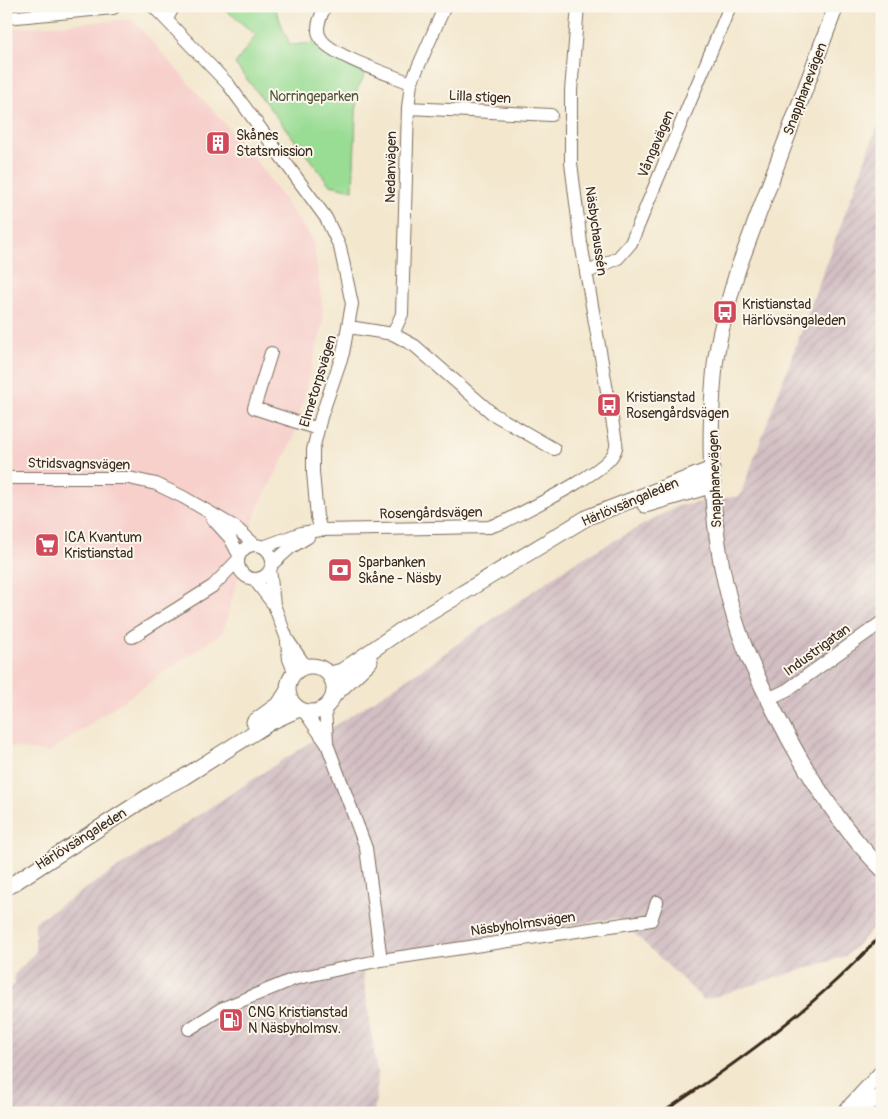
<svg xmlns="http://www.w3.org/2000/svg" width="888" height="1119" font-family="Pangolin,sans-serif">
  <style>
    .built { fill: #f7d0cc }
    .industrial { fill: url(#industrial-furrows) }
    .green { fill: #99dc94; stroke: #6a8359 }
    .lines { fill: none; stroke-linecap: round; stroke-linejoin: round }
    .minor-casing { stroke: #7b6c5b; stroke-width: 14 }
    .major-casing { stroke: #7b6c5b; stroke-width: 17 }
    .minor { stroke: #fff; stroke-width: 12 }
    .major { stroke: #fff; stroke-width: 15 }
    .rail { stroke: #3b2a1e; stroke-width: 3 }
    .labels { text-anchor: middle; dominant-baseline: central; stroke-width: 4; stroke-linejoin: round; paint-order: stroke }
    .street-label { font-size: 14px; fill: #3b2a1e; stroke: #fbf7ec }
    .park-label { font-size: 14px; fill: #52563c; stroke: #fbf7ec }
    .poi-label { font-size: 14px; fill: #3b2a1e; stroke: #fbf7ec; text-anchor: start }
  </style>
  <defs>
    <pattern id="industrial-furrows" width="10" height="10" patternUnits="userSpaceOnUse" patternTransform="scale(1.25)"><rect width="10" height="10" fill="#d2bec3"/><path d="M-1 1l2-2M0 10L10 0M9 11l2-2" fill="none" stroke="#b5a3a7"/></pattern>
  </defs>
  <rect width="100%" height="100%" fill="#fbf7ec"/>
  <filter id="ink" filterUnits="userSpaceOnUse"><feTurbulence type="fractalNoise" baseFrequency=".02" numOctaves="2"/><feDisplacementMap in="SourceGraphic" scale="10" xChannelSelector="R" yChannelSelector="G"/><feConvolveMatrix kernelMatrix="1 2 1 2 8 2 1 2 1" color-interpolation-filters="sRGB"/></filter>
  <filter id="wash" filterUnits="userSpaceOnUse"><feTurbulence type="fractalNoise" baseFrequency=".0096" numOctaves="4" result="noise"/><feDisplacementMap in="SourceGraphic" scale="20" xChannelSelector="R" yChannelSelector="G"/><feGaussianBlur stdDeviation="1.12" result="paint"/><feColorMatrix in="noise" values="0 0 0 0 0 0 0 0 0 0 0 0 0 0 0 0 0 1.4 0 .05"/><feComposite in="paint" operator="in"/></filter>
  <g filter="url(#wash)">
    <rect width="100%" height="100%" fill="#f3e7cd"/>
    <path class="built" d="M132,19l116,131 65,90 11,79 -31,121 -37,72 -33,120 -175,121 -42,-7v-717z"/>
    <path class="industrial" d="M882,114v806l-36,36 -142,44 -86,-82 -257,41 17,122 -4,32h-368v-124l9,-4 -1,-10 21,-22v-31l387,-253 150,-105 105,-58 63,-10z"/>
    <path class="green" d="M221,6h53l16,39 23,-2 24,17 29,13 -9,17 -4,100 -23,-5 -95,-121 21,-29z"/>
  </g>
  <g filter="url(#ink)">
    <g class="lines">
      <defs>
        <path id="minor" d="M153,6l75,78 98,134 14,29 12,57 -9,49 -22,64 -8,33v22l4,45 4,13
          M325,6c-4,10 -11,23 -4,33 11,17 70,36 90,44
          M6,18l107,-10 2,-2
          M167,19l7,-13
          M408,108l143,7
          M586,273l32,-15 13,-15 99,-237
          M349,327l44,7 22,12 78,68 61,35
          M393,334l9,-20 6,-206 3,-25 34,-77
          M271,353l-17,55 64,21
          M6,478h123l27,6 27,13 52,30 20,18
          M212,518l18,20 9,17
          M238 562a17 17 0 1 1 34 0a17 17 0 1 1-34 0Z
          M263,547l38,-14 20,-3 168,-3 15,-5c24,-13 94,-46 108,-66 3,-4 5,-9 4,-14l-35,-199 -10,-80v-72l7,-85
          M272,564l18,-16 18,-11
          M270,569l4,36
          M254,579l20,26 13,34 17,25 12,3
          M132,637l81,-51 24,-25
          M287,642l2,17 6,15
          M768,699l19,-9 95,-68
          M325,708l2,33
          M381,960l270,-40 6,-18
          M189,1029l32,-20 73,-30 87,-19 -15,-112 -39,-104 -23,-33"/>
        <path id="major" d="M836,6l-98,263c-9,31 -19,63 -23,96 -9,93 -4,196 30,283 12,31 28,60 43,89 26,48 55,93 94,132
          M645,505l68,-20
          M288 689a23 23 0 1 1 46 0a23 23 0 1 1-46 0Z
          M322,669l9,5 11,-3 58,-40 188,-114 124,-48
          M334,695l36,-34
          M254,722l26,-19 8,-13
          M6,888l151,-97 27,-14 87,-55 28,-13
          M844,1113l38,-41
          M849,1113l33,-17"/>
      </defs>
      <use href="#minor" class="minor-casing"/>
      <use href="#major" class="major-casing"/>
      <use href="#minor" class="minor"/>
      <use href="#major" class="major"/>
      <path class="rail" d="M662,1113c78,-52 157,-109 220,-179"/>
    </g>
  </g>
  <defs>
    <symbol id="building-square" viewBox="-11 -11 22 22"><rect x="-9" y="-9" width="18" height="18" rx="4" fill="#d1495b" stroke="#fbf7ec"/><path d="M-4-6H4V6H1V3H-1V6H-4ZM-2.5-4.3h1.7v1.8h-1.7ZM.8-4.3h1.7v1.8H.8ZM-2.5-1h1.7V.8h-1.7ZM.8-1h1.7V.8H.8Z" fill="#fff"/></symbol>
    <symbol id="bus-square" viewBox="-11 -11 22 22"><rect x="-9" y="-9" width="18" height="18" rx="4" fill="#d1495b" stroke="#fbf7ec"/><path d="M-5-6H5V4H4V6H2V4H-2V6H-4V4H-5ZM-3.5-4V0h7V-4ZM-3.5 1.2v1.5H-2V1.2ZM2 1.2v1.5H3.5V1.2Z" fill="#fff"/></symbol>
    <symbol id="supermarket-square" viewBox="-11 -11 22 22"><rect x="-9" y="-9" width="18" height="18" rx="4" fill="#d1495b" stroke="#fbf7ec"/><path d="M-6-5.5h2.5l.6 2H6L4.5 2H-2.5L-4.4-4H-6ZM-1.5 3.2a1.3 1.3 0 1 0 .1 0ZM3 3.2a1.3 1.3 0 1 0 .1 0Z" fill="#fff"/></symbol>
    <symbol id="bank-square" viewBox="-11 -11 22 22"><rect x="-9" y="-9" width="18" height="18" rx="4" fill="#d1495b" stroke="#fbf7ec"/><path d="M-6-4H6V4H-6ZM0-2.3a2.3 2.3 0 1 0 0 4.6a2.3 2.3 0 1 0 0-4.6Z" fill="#fff"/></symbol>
    <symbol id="fuel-square" viewBox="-11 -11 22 22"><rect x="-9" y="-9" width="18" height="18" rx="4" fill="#d1495b" stroke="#fbf7ec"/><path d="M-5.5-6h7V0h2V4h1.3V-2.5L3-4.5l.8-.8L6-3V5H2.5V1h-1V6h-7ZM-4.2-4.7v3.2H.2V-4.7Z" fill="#fff"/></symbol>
  </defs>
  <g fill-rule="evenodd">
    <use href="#building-square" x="204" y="129" width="28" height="28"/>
    <use href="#bus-square" x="711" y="298" width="28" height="28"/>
    <use href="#bus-square" x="595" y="391" width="28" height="28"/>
    <use href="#supermarket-square" x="33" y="531" width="28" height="28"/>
    <use href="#bank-square" x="326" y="556" width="28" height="28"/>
    <use href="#fuel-square" x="217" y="1006" width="28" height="28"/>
  </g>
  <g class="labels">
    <g class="street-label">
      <text transform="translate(805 89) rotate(-69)">Snapphanevägen</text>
      <text transform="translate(480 97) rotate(3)">Lilla stigen</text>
      <text transform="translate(656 144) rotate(-67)">Vångavägen</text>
      <text transform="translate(391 167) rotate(-89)">Nedanvägen</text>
      <text transform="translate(596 231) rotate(82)">Näsbychaussén</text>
      <text transform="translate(318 381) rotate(-73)">Elmetorpsvägen</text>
      <text transform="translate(79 464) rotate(1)">Stridsvagnsvägen</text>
      <text transform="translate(715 479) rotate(-92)">Snapphanevägen</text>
      <text transform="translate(630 502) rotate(-23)">Härlövsängaleden</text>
      <text transform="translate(431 513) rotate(-1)">Rosengårdsvägen</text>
      <text transform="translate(817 650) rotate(-36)">Industrigatan</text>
      <text transform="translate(81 839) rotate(-32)">Härlövsängaleden</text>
      <text transform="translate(523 924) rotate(-8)">Näsbyholmsvägen</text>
    </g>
    <g class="park-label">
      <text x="314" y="96">Norringeparken</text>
    </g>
    <g class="poi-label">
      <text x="236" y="135">Skånes<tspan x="236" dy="16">Statsmission</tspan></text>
      <text x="742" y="304">Kristianstad<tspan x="742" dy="16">Härlövsängaleden</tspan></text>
      <text x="626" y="397">Kristianstad<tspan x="626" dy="16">Rosengårdsvägen</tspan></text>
      <text x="64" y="537">ICA Kvantum<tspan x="64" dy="16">Kristianstad</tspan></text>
      <text x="358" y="562">Sparbanken<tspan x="358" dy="16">Skåne - Näsby</tspan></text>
      <text x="248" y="1012">CNG Kristianstad<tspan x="248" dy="16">N Näsbyholmsv.</tspan></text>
    </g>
  </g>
  <rect width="888" height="1119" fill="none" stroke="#fbf7ec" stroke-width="25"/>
</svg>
